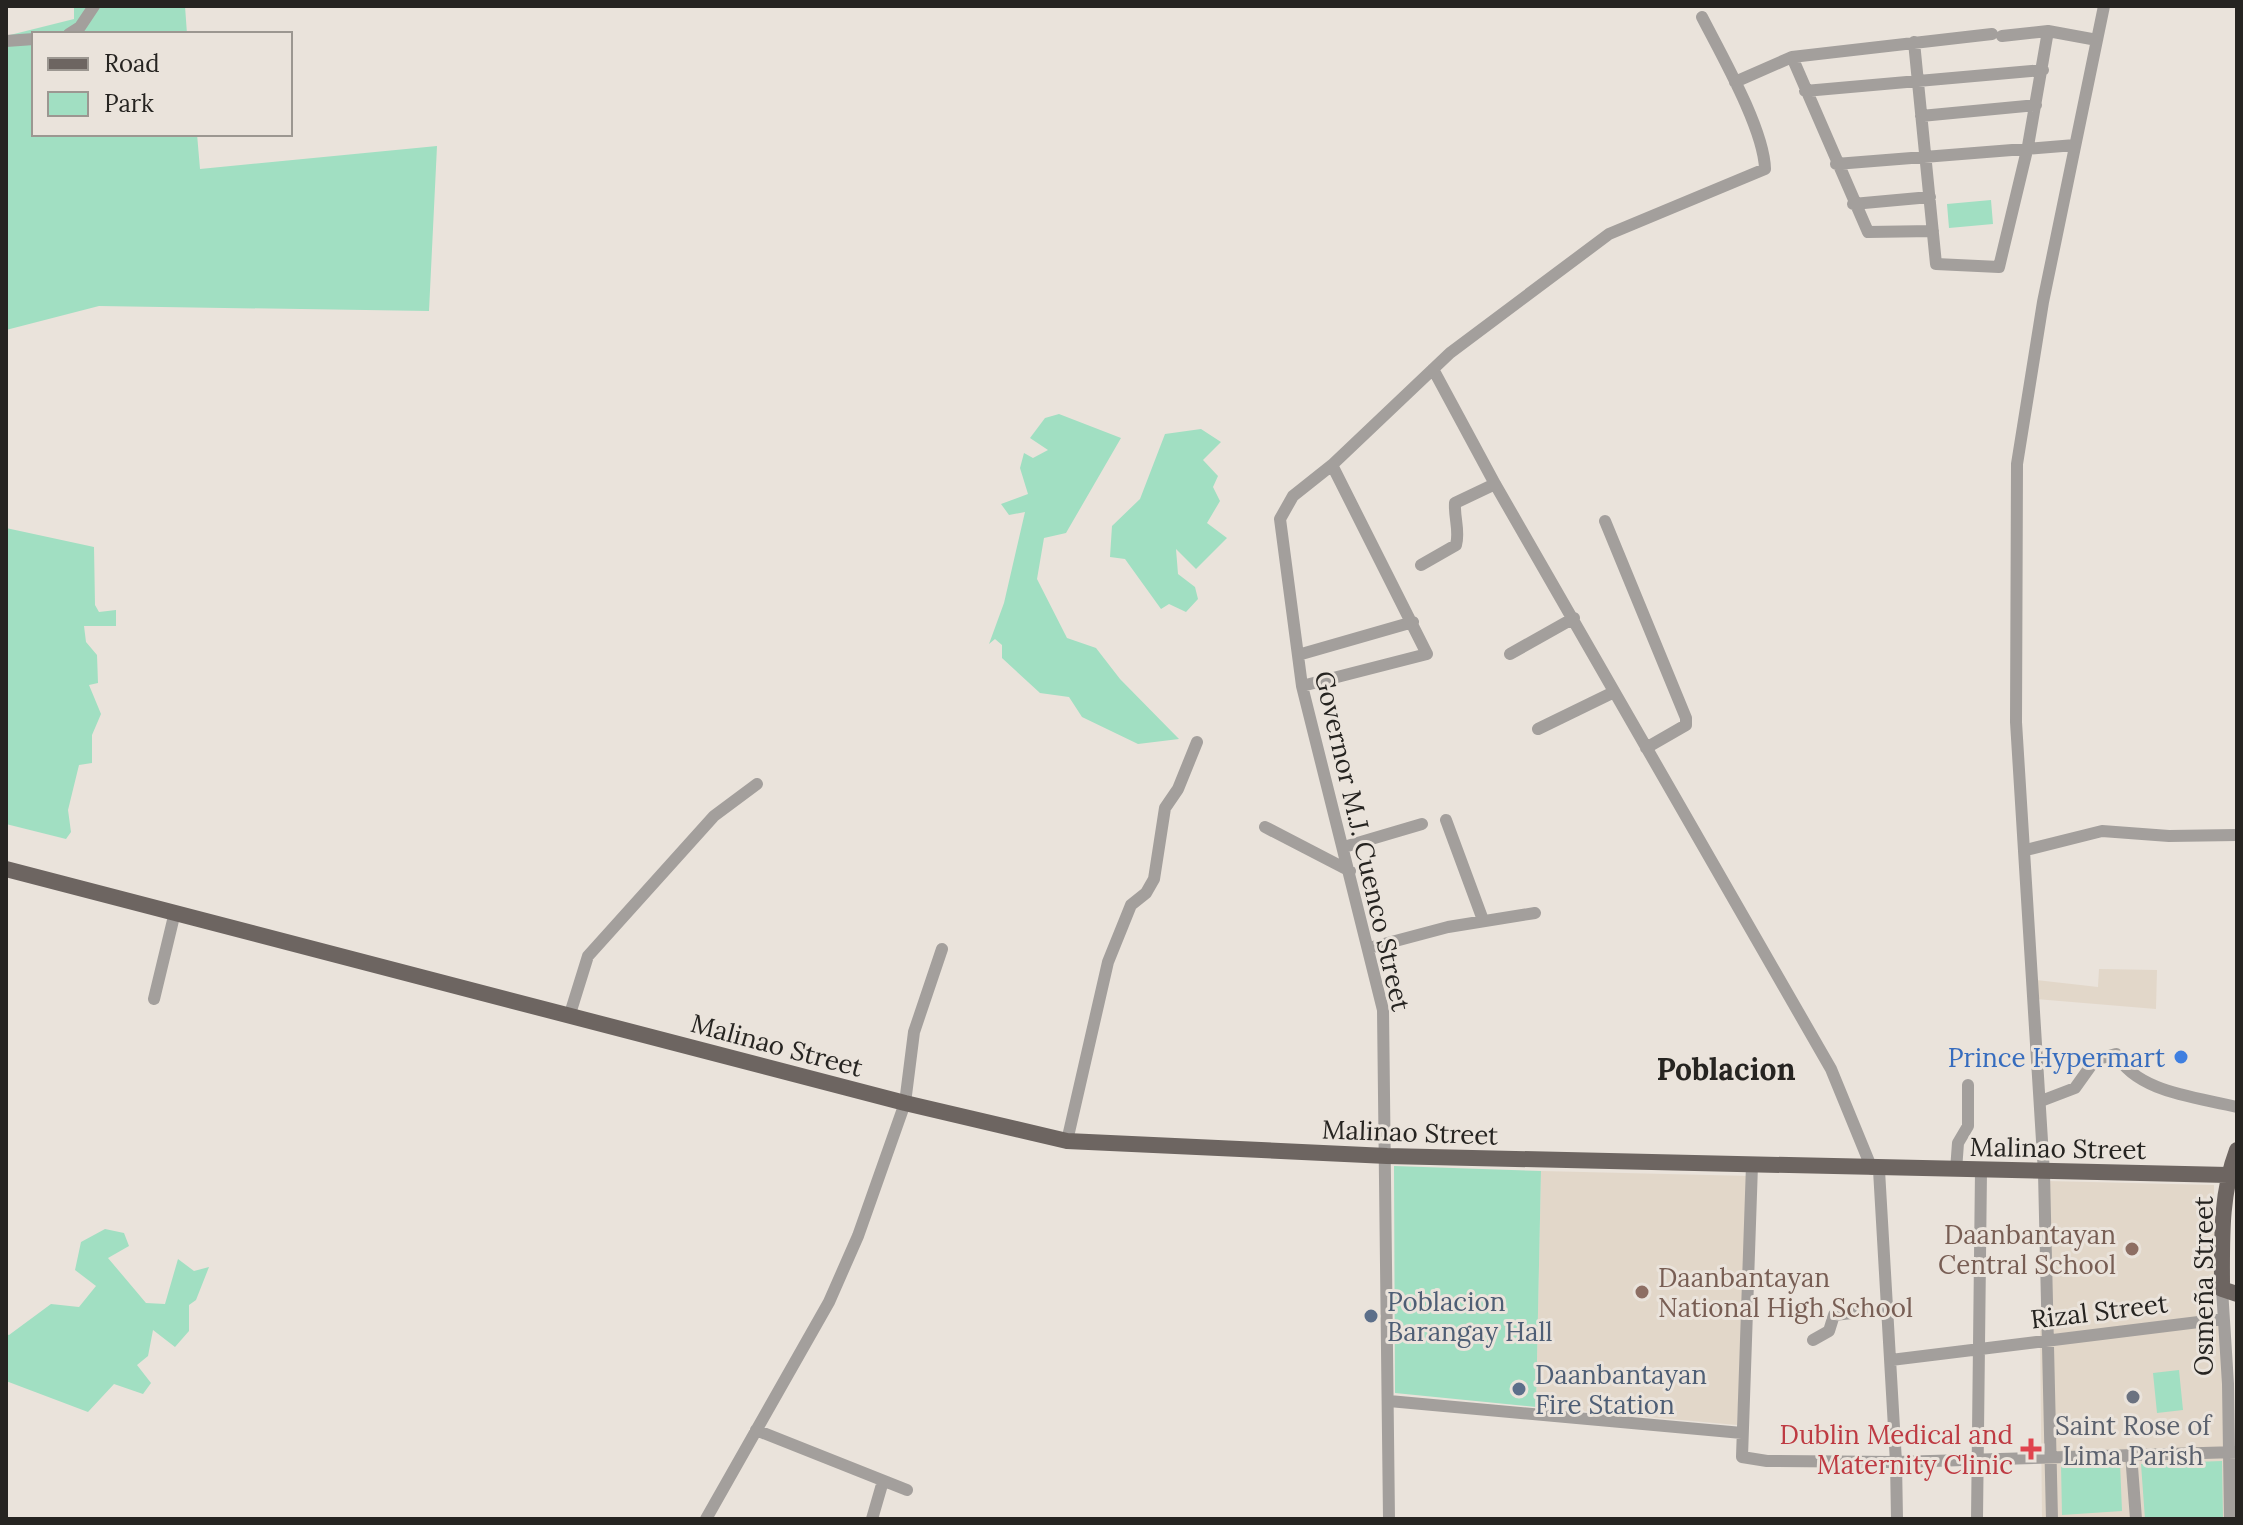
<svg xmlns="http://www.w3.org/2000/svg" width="2243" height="1525" font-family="Lora,serif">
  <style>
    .built { fill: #e2d7c9 }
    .green { fill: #a1dfc2 }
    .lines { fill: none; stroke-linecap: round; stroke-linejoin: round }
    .minor { stroke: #a39f9c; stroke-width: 12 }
    .major { stroke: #6d6561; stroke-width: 16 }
    .shop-dot { fill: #3f7fe0; stroke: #eae3db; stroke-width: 3 }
    .education-dot { fill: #8d6e63; stroke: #eae3db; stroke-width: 3 }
    .service-dot { fill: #5c6f8a; stroke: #eae3db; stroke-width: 3 }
    .worship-dot { fill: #6b7280; stroke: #eae3db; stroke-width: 3 }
    .health-dot { fill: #e0444e; stroke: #eae3db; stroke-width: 3 }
    .labels { text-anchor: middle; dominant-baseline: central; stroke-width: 6; stroke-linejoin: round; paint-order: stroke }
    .street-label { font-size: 26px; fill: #262421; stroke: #eae3db }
    .shop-label { font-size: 26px; fill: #366cbe; stroke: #eae3db; text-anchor: end }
    .education-label { font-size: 26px; fill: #785e54; stroke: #eae3db; text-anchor: end }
    .service-label { font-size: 26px; fill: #4e5e75; stroke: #eae3db; text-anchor: start }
    .worship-label { font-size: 26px; fill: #5b616d; stroke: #eae3db }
    .health-label { font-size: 26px; fill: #be3a42; stroke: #eae3db; text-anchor: end }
    .quarter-label { font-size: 30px; font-weight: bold; fill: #262421; stroke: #eae3db }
  </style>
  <rect width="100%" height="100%" fill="#eae3db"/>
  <path class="built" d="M2099,969l58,1 -1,39 -120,-10v-19l62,7z
    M1541,1171l210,5 -14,249 -201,-18z
    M2047,1181l167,4 1,128 -18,3 29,-2 5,205h-189l-2,-192 13,-1z"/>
  <path class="green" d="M74,6h111l2,28h-153v100h163l3,35 237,-23 -8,165 -330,-5 -93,24v-294l68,-17z
    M1991,200l2,24 -44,4 -2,-24z
    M1059,414l62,24 -55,95 -22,5 -7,41 30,59 29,10 24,31 59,60 -41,5 -56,-27 -13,-20 -29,-4 -38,-35v-13l-7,-6 -6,5 15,-41 21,-91 -16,3 -8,-11 27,-10 -8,-26 4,-15 9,5 15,-8 -18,-12 15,-20z
    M1201,429l20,13 -18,18 15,16 -5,11 7,14 -13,22 20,15 -31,31 -20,-20 2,25 17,13 3,12 -12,13 -17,-8 -8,5 -36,-50 -15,-2 2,-31 28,-27 25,-65z
    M6,528l88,19 1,58 4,7 17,-2v16h-32l2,16 11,13 1,28 -9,2 12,29 -9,21v28l-13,2 -11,45 3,22 -5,7 -60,-15z
    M1394,1166l147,5 -5,236 -141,-14z
    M105,1229l19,4 5,13 -21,12 38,45 19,1 13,-45 16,12 15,-4 -13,33 -7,5v26l-14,16 -22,-17 -5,26 -11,9 14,18 -8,11 -29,-10 -26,28 -82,-31v-47l3,1 42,-31 28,3 17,-21 -21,-16 6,-28z
    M2179,1370l4,40 -26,3 -4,-40z
    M2222,1461l1,58h-78l-4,-55z
    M2120,1463l2,48 -60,4 -1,-51z"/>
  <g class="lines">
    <path class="minor" d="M69,34l11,-7 14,-21
      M2002,36l46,-5 49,9
      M6,41l28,-2
      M1914,42l22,222 63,3 29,-121 20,-115
      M1792,57l76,175 65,-1
      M1735,82l57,-25 200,-23
      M1805,91l238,-21
      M1921,116l115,-11
      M1836,164l239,-19
      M1853,204l77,-7
      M1433,369l62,115 336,585 41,100
      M1605,521l81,197v7l-40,23
      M1421,565l35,-20c4,-14 -2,-27 -1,-42l40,-19
      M1510,654l64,-36
      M1298,655l115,-33
      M1302,686l125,-32 -95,-189
      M1538,729l76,-37
      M1446,820l37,100
      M1265,827l85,44
      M1344,847l78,-23
      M2026,850l76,-19 67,5 68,-1
      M1369,948l79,-21 87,-14
      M154,999l21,-87
      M569,1017l19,-61 126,-140 43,-32
      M2041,1101l34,-13 20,-28 21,-6c21,39 82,43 121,53
      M1067,1141l41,-179 23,-57 15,-12 8,-14 11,-71 13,-19 19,-47
      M1752,1165l-10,292 25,4 129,1 341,-10
      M1879,1170l17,292 1,57
      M1956,1170l2,-27 10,-17v-41
      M2222,1289l6,95 2,135
      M1813,1340l16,-9 5,-16 54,-6
      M1891,1360l332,-41
      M1389,1401l353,32
      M756,1430l151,60
      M2131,1454l5,65
      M706,1519l123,-217 29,-66 47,-133 9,-71 28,-83
      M872,1519l11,-38
      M1389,1519l-6,-509 -81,-324 -22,-167 13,-23 39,-31 118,-112 159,-119 156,-65c-1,-40 -44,-115 -63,-152
      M1977,1519l4,-348
      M2052,1519l-8,-346 -28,-451 1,-258 26,-162 61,-296"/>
    <path class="major" d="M6,869l899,234 162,38 320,15 841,19
      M2237,1150c-17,45 -15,91 -15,139l15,5"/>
  </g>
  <circle class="shop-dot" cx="2181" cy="1057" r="8"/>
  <g class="education-dot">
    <circle cx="2132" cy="1249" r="8"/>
    <circle cx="1642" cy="1292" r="8"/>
  </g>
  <g class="service-dot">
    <circle cx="1371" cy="1316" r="8"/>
    <circle cx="1519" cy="1389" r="8"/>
  </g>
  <circle class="worship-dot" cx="2133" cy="1397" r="8"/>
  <path class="health-dot" d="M2027 1437h8v8h8v8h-8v8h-8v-8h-8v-8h8z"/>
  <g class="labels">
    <g class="street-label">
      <text transform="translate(1363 841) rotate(77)">Governor M.J. Cuenco Street</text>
      <text transform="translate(777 1045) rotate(15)">Malinao Street</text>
      <text transform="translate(1410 1132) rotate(2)">Malinao Street</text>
      <text transform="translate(2058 1148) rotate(1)">Malinao Street</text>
      <text transform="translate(2203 1286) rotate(-90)">Osmeña Street</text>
      <text transform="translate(2099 1311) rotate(-7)">Rizal Street</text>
    </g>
    <g class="shop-label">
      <text x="2165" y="1057">Prince Hypermart</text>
    </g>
    <g class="education-label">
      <text x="2116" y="1234">Daanbantayan<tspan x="2116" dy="30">Central School</tspan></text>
      <text x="1658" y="1277" text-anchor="start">Daanbantayan<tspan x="1658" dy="30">National High School</tspan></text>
    </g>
    <g class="service-label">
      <text x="1387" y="1301">Poblacion<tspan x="1387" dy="30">Barangay Hall</tspan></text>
      <text x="1535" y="1374">Daanbantayan<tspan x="1535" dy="30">Fire Station</tspan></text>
    </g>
    <g class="worship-label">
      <text x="2133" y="1425">Saint Rose of<tspan x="2133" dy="30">Lima Parish</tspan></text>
    </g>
    <g class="health-label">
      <text x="2013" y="1434">Dublin Medical and<tspan x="2013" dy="30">Maternity Clinic</tspan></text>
    </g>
    <g class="quarter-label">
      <text x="1726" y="1069">Poblacion</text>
    </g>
  </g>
  <rect width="2243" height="1525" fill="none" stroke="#262421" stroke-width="16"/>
  <rect x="32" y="32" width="260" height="104" fill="#eae3db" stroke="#9c9791" stroke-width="2"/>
  <rect x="48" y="58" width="40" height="12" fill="#6d6561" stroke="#9c9791" stroke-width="2"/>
  <text x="104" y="72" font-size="24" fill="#262421">Road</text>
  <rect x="48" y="92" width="40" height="24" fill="#a1dfc2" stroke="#9c9791" stroke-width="2"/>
  <text x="104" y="112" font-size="24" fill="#262421">Park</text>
</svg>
